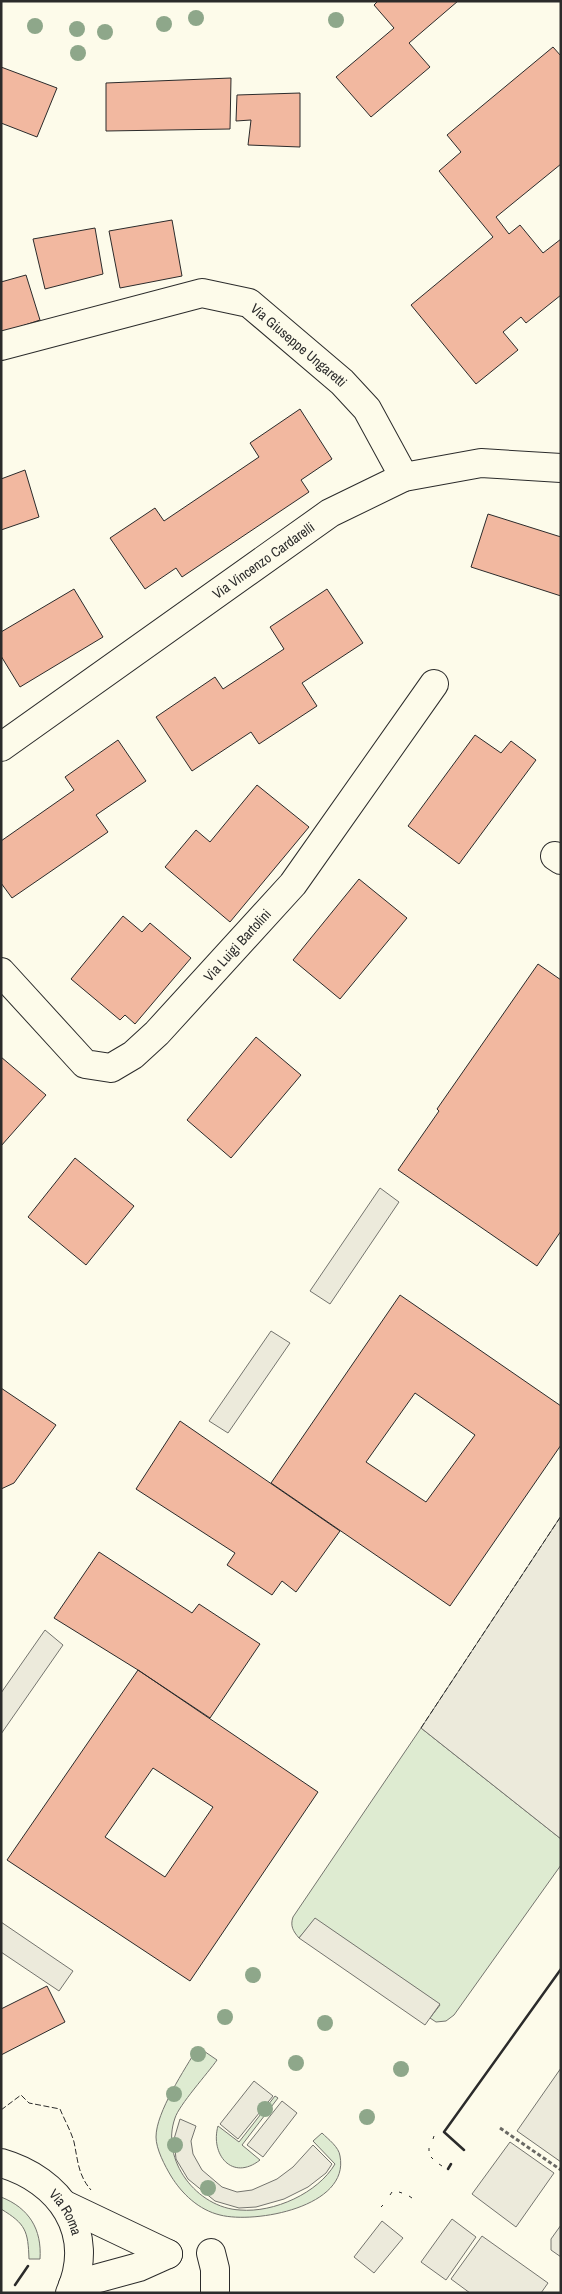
<svg xmlns="http://www.w3.org/2000/svg" width="562" height="2294" font-family="'Archivo Narrow',sans-serif">
  <style>
    .green { fill: #deebd1; stroke: #74746e }
    .parking { fill: #eceadb; stroke: #74746e }
    .building { fill: #f2b8a0; stroke: #2b2b2b; fill-rule: evenodd }
    .lines { fill: none; stroke-linecap: round; stroke-linejoin: round }
    .minor-casing { stroke: #2b2b2b; stroke-width: 30 }
    .major-casing { stroke: #2b2b2b; stroke-width: 30 }
    .path { stroke: #6a6964; stroke-width: 3; stroke-dasharray: 4 2.5; stroke-linecap: butt }
    .minor { stroke: #fdfbea; stroke-width: 28 }
    .major { stroke: #fdfbea; stroke-width: 28 }
    .fence { stroke: #2b2b2b; stroke-width: 1; stroke-dasharray: 6 2.5; stroke-linecap: butt }
    .wall { stroke: #2b2b2b; stroke-width: 2.5 }
    .tree { fill: #8ea78a }
    .labels { text-anchor: middle; dominant-baseline: central; stroke-width: 4; stroke-linejoin: round; paint-order: stroke }
    .street-label { font-size: 14px; fill: #2b2b2b; stroke: #fdfbea }
  </style>
  <rect width="100%" height="100%" fill="#fdfbea"/>
  <path class="green" d="M421,1728l140,111v26l-107,150 -8,6 -10,1 -6,-4 10,-13 -125,-86 -16,19c-6,-7 -9,-12 -6,-21z
    M198,2047l19,13c-9,13 -38,45 -42,58 -15,42 22,90 65,92 34,3 78,-17 95,-46l-22,-23 9,-8c6,6 17,14 18,23 10,51 -85,68 -120,59 -21,-5 -38,-21 -49,-39 -6,-10 -15,-27 -15,-39 0,-25 29,-68 42,-90z
    M275,2096l3,2 -36,47 18,15c-28,22 -50,-6 -42,-34l21,16z
    M1,2197c28,11 41,32 39,62h-11c-1,-28 -3,-35 -28,-50z"/>
  <path class="parking" d="M380,1188l19,14 -69,102 -20,-13z
    M271,1331l19,12 -62,90 -19,-12z
    M561,1516v323l-140,-111z
    M45,1630l18,15 -62,89v-41z
    M315,1918l125,86 -15,21 -126,-87z
    M1,1922l72,49 -14,20 -58,-39z
    M561,2068v94l-44,-31z
    M254,2081l19,15 -35,43 -18,-15z
    M282,2101l15,12 -34,44 -16,-12z
    M180,2119l16,7 -5,15 2,13 9,16 20,17 15,5 15,-2 25,-11 16,-12 20,-22 19,19 -6,9 -18,14 -24,12 -28,8 -17,1 -24,-7 -27,-22 -12,-20 -2,-20z
    M510,2142l44,31 -38,54 -44,-33z
    M452,2219l24,18 -30,43 -25,-18z
    M382,2221l21,17 -29,35 -20,-16z
    M561,2225v32l-10,-7v-11z
    M482,2236l66,47 -7,10h-71l-19,-14z"/>
  <path class="building" d="M378,1h80l-49,42 21,24 -59,50 -35,-40 58,-49 -20,-23z
    M553,47l8,9v108l-65,53 13,17 11,-9 23,28 18,-14v56l-35,28 -5,-6 -18,15 15,18 -42,34 -65,-79 82,-68 -54,-66 22,-19 -14,-17z
    M1,67l56,21 -20,49 -36,-14z
    M231,78l-1,51 -124,2v-48z
    M300,93v54l-52,-2 3,-25 -15,1 1,-26z
    M172,220l10,56 -62,12 -11,-57z
    M95,228l8,46 -58,15 -12,-50z
    M26,275l14,45 -39,13v-51z
    M300,409l32,50 -31,21 8,12 -127,85 -6,-9 -31,21 -35,-51 45,-30 9,13 95,-64 -9,-14z
    M25,470l14,47 -38,13v-51z
    M488,514l73,23v59l-90,-29z
    M74,589l29,48 -83,50 -19,-31v-24z
    M327,589l36,54 -61,40 15,23 -58,38 -8,-12 -59,39 -36,-54 59,-40 8,12 61,-40 -14,-22z
    M475,735l26,18 10,-12 25,19 -77,104 -51,-38z
    M118,740l28,41 -50,34 12,17 -96,66 -11,-15v-42l73,-51 -9,-13z
    M257,785l52,42 -79,95 -65,-55 31,-37 14,12z
    M359,879l48,39 -67,81 -47,-39z
    M123,916l19,16 8,-9 41,35 -56,66 -10,-9 -5,5 -49,-41z
    M538,964l23,16v251l-24,35 -139,-96 41,-59 -2,-2z
    M256,1037l45,38 -70,83 -44,-38z
    M1,1057l45,38 -45,51z
    M75,1158l59,48 -48,59 -58,-48z
    M400,1295l161,111v39l-111,161 -179,-123zM415,1393l60,42 -49,67 -60,-40z
    M1,1388l55,37 -42,58 -13,6z
    M180,1421l160,110 -44,61 -14,-11 -10,14 -45,-30 8,-12 -99,-64z
    M99,1552l93,61 7,-9 61,40 -50,74 -72,-48 -84,-52z
    M138,1670l180,122 -128,189 -183,-121zM153,1768l60,39 -48,70 -60,-40z
    M47,1986l18,36 -64,33v-46z"/>
  <g class="lines">
    <defs>
      <g id="minor">
        <path id="s1" d="M1,346l201,-53 47,10 93,79 25,27 37,68"/>
        <path id="s2" d="M1,747l329,-234 74,-36 77,-14 80,5"/>
        <path d="M555,856l6,4"/>
        <path id="s3" d="M1,972l84,92 26,4 22,-13 24,-22 136,-149 141,-200"/>
        <path d="M65,2205l103,49"/>
        <path d="M211,2253l4,16v24"/>
        <path d="M73,2285l66,-18 29,-13"/>
      </g>
      <g id="major">
        <path id="s4" d="M1,2163c59,17 96,69 69,130"/>
      </g>
    </defs>
    <use href="#minor" class="minor-casing"/>
    <use href="#major" class="major-casing"/>
    <path class="path" d="M500,2128l61,42"/>
    <use href="#minor" class="minor"/>
    <use href="#major" class="major"/>
    <path class="fence" d="M421,1728l140,-212
      M1,2110l20,-15 8,8 31,6c4,10 11,22 14,33 4,19 4,33 17,48
      M433,2139l1,-3
      M429,2151v-3
      M431,2157l2,2
      M439,2164l3,2
      M399,2192l3,1
      M390,2195l2,-3
      M409,2196l3,2
      M381,2207l2,-2"/>
    <path class="wall" d="M464,2150l-20,-18 117,-163
      M448,2169l3,-5
      M15,2285l13,-19"/>
  </g>
  <g class="tree">
    <circle cx="196" cy="18" r="8"/>
    <circle cx="336" cy="20" r="8"/>
    <circle cx="164" cy="24" r="8"/>
    <circle cx="35" cy="26" r="8"/>
    <circle cx="77" cy="29" r="8"/>
    <circle cx="105" cy="32" r="8"/>
    <circle cx="78" cy="53" r="8"/>
    <circle cx="253" cy="1975" r="8"/>
    <circle cx="225" cy="2017" r="8"/>
    <circle cx="325" cy="2023" r="8"/>
    <circle cx="198" cy="2054" r="8"/>
    <circle cx="296" cy="2063" r="8"/>
    <circle cx="401" cy="2069" r="8"/>
    <circle cx="174" cy="2094" r="8"/>
    <circle cx="265" cy="2109" r="8"/>
    <circle cx="367" cy="2117" r="8"/>
    <circle cx="175" cy="2145" r="8"/>
    <circle cx="208" cy="2188" r="8"/>
  </g>
  <g class="labels">
    <g class="street-label">
      <text stroke="none"><textPath href="#s1" startOffset="321">Via Giuseppe Ungaretti</textPath></text>
      <text stroke="none"><textPath href="#s2" startOffset="322">Via Vincenzo Cardarelli</textPath></text>
      <text stroke="none"><textPath href="#s3" startOffset="328">Via Luigi Bartolini</textPath></text>
      <text stroke="none"><textPath href="#s4" startOffset="84">Via Roma</textPath></text>
    </g>
  </g>
  <rect width="562" height="2294" fill="none" stroke="#2b2b2b" stroke-width="5"/>
</svg>
